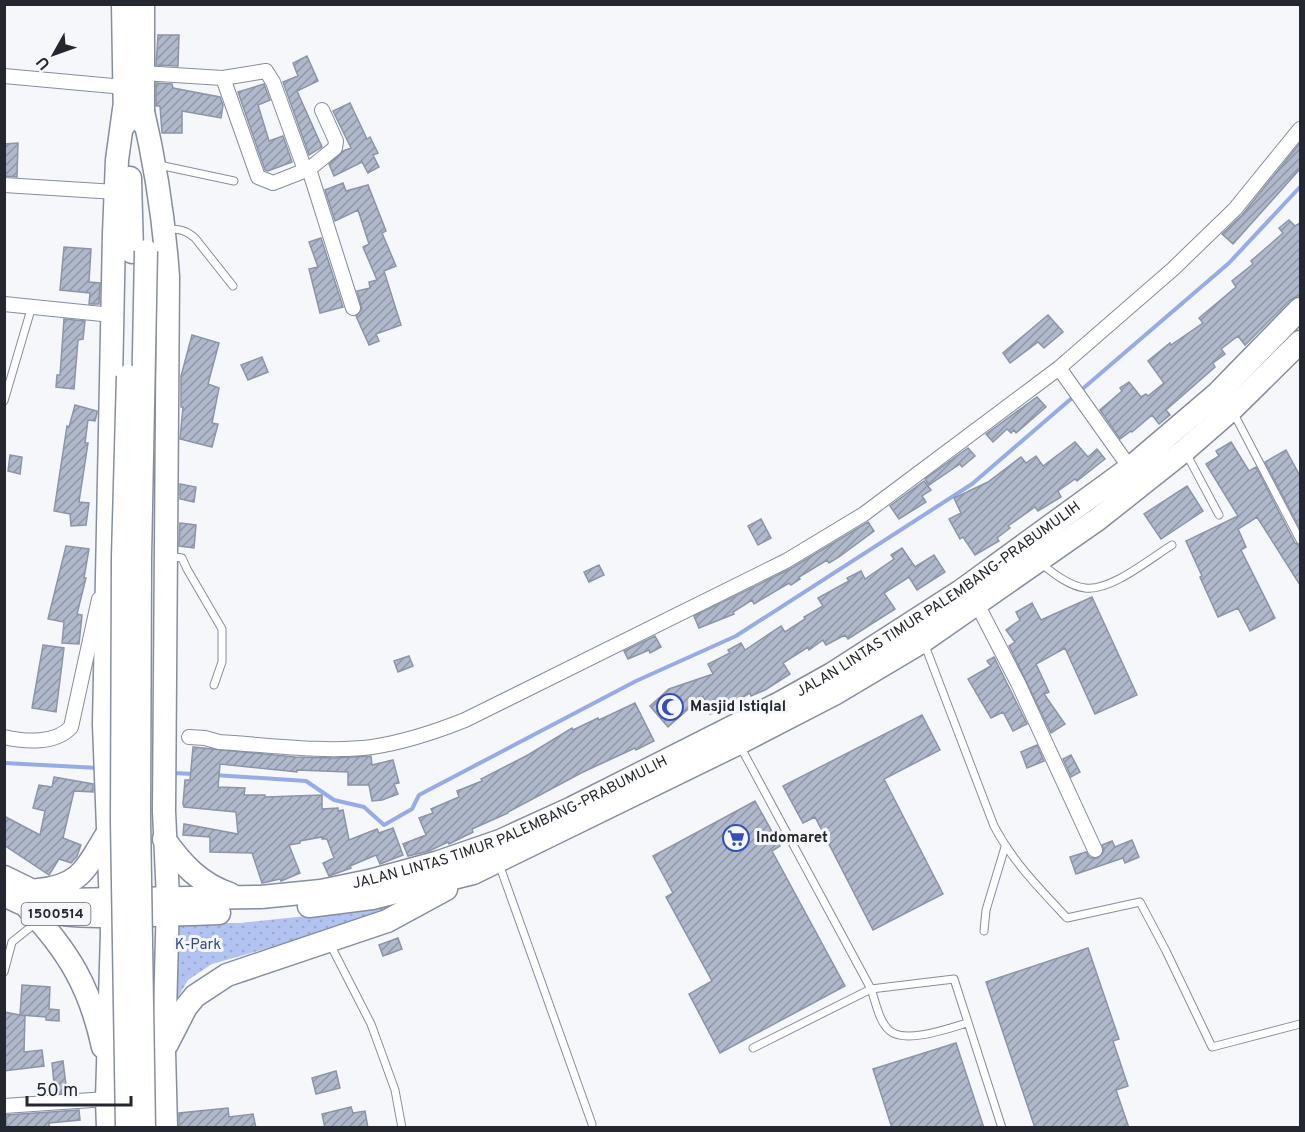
<svg xmlns="http://www.w3.org/2000/svg" width="1305" height="1132" font-family="Overpass,sans-serif">
  <style>
    .grass { fill: url(#grass-dots) }
    .lines { fill: none; stroke-linecap: round; stroke-linejoin: round }
    .stream { stroke: #96abe8; stroke-width: 4 }
    .building { fill: url(#building-hatch); stroke: #8c94a8; stroke-width: 1.5 }
    .service-casing { stroke: #868da1; stroke-width: 9 }
    .minor-casing { stroke: #868da1; stroke-width: 16 }
    .trunk-casing { stroke: #868da1; stroke-width: 25 }
    .service { stroke: #fff; stroke-width: 7 }
    .minor { stroke: #fff; stroke-width: 14 }
    .trunk { stroke: #fff; stroke-width: 22 }
    .trunk-bridge-casing { stroke: #868da1; stroke-width: 25; stroke-linecap: butt }
    .trunk-bridge { stroke: #fff; stroke-width: 22 }
    .labels { text-anchor: middle; dominant-baseline: central; stroke-width: 6; stroke-linejoin: round; paint-order: stroke }
    .shield { fill: #f5f7fb; stroke: #63656c; stroke-width: 1.5 }
    .shield-label { font-size: 14px; font-weight: bold; fill: #24272f }
    .street-label { font-size: 15px; fill: #24272f; stroke: #f5f7fb }
    .poi-label { font-size: 15px; font-weight: bold; fill: #24272f; stroke: #f5f7fb; text-anchor: start }
    .park-label { font-size: 15px; fill: #33478f; stroke: #f5f7fb }
  </style>
  <defs>
    <pattern id="grass-dots" width="8" height="8" patternUnits="userSpaceOnUse" patternTransform="scale(1.5)"><rect width="8" height="8" fill="#b2c3f1"/><path d="M2 2h.1M6 6h.1" fill="none" stroke="#99a8cf" stroke-width="1.8" stroke-linecap="round"/></pattern>
    <pattern id="building-hatch" width="6" height="6" patternUnits="userSpaceOnUse" patternTransform="scale(1.5)"><rect width="6" height="6" fill="#b0b8cc"/><path d="M-1 1l2-2M0 6l6-6M5 7l2-2" fill="none" stroke="#8f96a6"/></pattern>
  </defs>
  <rect width="100%" height="100%" fill="#f5f7fb"/>
  <path class="grass" d="M418,895l-66,29 -140,40 -24,16 -15,25 3,-82h64l115,-12z"/>
  <g class="lines">
    <path class="stream" d="M4,763l95,5
      M172,773l23,1
      M214,775l92,6 28,19 30,7 20,18 28,-16 7,-14 217,-114 100,-45 236,-152 257,-221 71,-76"/>
  </g>
  <path class="building" d="M158,35h21l-1,31 -22,-1z
    M307,56l11,25 -21,10 25,56 -13,8 -26,-73 15,-6 -5,-13z
    M156,83l16,1 1,4 47,9 3,8 -2,13 -39,-7v22h-20l-2,-27h-4z
    M264,84l6,16 -12,5 11,36 14,-5 9,26 -24,9 -3,-1 -27,-78z
    M350,103l17,36 3,-2 8,16 -5,2 6,12 -11,6 -6,-11 -28,14 -5,-12 14,-13 8,-3 -18,-37z
    M18,143l-1,34 -13,-1v-32z
    M1300,143v26l-67,75 -11,-10 20,-19z
    M343,183l3,8 22,-6 18,46 -4,2 14,33 -12,5 17,54 -25,9 3,7 -10,4 -13,-29 6,-7 -5,-18 13,-3 -1,-6 8,-2 -14,-33 6,-3 -11,-34 -23,11 -10,-31z
    M1289,220l6,6 5,-3v72l-10,5 -45,45 -7,-9 -17,13 4,5 -12,9 2,4 -49,43 4,5 -11,9 -7,-9 -20,17 -1,-1 -11,8 -20,-29 22,-19 -2,-3 9,-6 12,15 5,-3 2,2 16,-13 -16,-22 22,-18 1,2 32,-22 -4,-5 37,-31 -4,-6 21,-17 -2,-3 32,-28 -4,-5z
    M321,238l22,69 -23,6 -11,-44 9,-2 -9,-25z
    M64,247l27,2 -2,33 11,1 -1,21h-10l1,-11 -30,-3z
    M1048,315l15,17 -19,16 -6,-6 -28,21 -7,-10z
    M64,319l21,2 -2,18 -5,1 -4,49 -18,-2 1,-12h3z
    M192,335l27,8 -11,41 11,4 -7,35 6,1 -6,23 -32,-8 3,-32h-2v-31z
    M262,357l6,15 -20,8 -7,-15z
    M1037,397l9,10 -30,26 -2,-3 -3,3 -4,-4 -14,13 -7,-8z
    M75,405l22,6v2l-2,8 -7,-1 -3,23h3l-9,59 10,1 -3,22 -15,1 -1,-12 -16,-3 13,-85 2,1z
    M1075,442l13,15 9,-8 8,10 -28,22 -2,-2 -17,12 3,6 -23,14 -3,-4 -27,19 2,2 -13,10 2,3 -24,14 -12,-18 -3,2 -11,-20 12,-6 -7,-15 34,-16 33,-25 5,6 10,-7 7,10z
    M1231,442l18,29 7,-4 39,76 5,3v39l-43,-68 -19,12 8,18 -5,3 34,68 -25,13 -12,-23 -20,9 -18,-40 2,-1 -16,-35 52,-25 -32,-52 13,-8 -3,-5z
    M968,448l7,8 -13,11 -2,-3 -31,21 -4,-6z
    M1286,450l14,26v53l-35,-67z
    M10,455l12,2 -2,17 -12,-3z
    M924,481l7,9 -9,6 4,6 -27,17 -9,-13z
    M180,484l16,3 -2,15 -14,-3z
    M1187,486l16,25 -42,28 -17,-25z
    M761,519l10,19 -13,7 -10,-19z
    M868,522l6,9 -35,26 -10,6 -2,-3 -28,17 1,2 -9,6 -2,-2 -35,21 -2,-4 -19,12 1,2 -35,14 -5,-12 96,-47z
    M180,523l16,2 -2,23 -15,-2z
    M66,546l23,3 -5,29h2l-9,36 5,1 -3,29 -17,-1 2,-21 -16,-3z
    M902,548l13,19 19,-12 11,17 -28,18 -8,-13 -25,16 11,16 -47,30 -3,-4 -19,10 -3,-5 -14,10 -1,-3 -25,16 7,11 -25,16 -14,6 -1,-3 -26,15 -14,6 -7,-18 -35,31 -18,-21 19,-17 44,-15 -5,-10 22,-11 -2,-3 13,-7 4,7 36,-24 4,6 20,-13 -1,-2 19,-11 -5,-8 31,-17 -2,-3 14,-7 4,8 29,-20 -3,-4z
    M599,565l5,10 -15,7 -5,-10z
    M1092,597l45,98 -42,19 -30,-66 -29,16 13,28 -5,2 21,30 -14,9 -42,-87 6,-4 -9,-12 14,-10 -4,-8 16,-9 9,17z
    M655,636l6,11 -11,6 -1,-3 -21,9 -4,-8z
    M43,645l21,3 -8,64 -24,-4z
    M409,656l4,10 -15,6 -4,-11z
    M994,657l33,67 -14,7 -10,-19 -12,6 -23,-39 23,-13 -4,-5z
    M635,703l19,38 -18,9 -1,-2 -54,25 -73,39v1l-36,16 1,3 -24,12 -1,-2 -19,9 -21,5 -5,-12 23,-9 -7,-17 14,-5 -2,-4 28,-12 -2,-6 25,-10 -1,-2 47,-24 44,-27 1,2 25,-12 1,2z
    M922,715l18,35 -56,29 59,115 -70,36 -58,-113 -12,6 -20,-37z
    M1037,745l7,16 -17,7 -6,-16z
    M193,747l102,10 40,1 36,-2 1,9 21,-5 6,23 -5,1 4,10 -16,6 -10,1 -3,-16h-21v-13l-51,-2v2l-77,-8 -2,23 27,1 -1,7h21v2l57,-2v14l16,-1v3l5,-1 6,30 28,-11 2,4 14,-5 10,27 -23,9 -4,-9 -26,11 1,2 -22,8 -6,-13 11,-5 -7,-19h-5v-2l-22,4v2l-11,2 11,28 -19,8 -1,-2 -18,4 -10,-30 -42,-1v-15l-27,-2 1,-11 54,10 -2,-22 -52,-5 -1,-3 2,-24h5z
    M1071,755l9,17 -9,5 -8,-18z
    M54,777l39,7v8l-19,-1 -11,47 18,7 -4,11 -6,7 -12,-4 -10,16 -45,-30v-29l36,19 5,-24 -12,-3 6,-23 13,2z
    M755,801l25,45 -8,5 73,135 -125,67 -31,-59 23,-13 -46,-84 7,-4 -20,-37z
    M1132,840l7,17 -14,6 -2,-5 -47,16 -6,-17 16,-5 4,6h8l6,-7 -2,-6 10,-4 3,6z
    M398,938l4,11 -19,7 -4,-11z
    M1088,948l31,91 -6,2 15,45 -12,4 13,38h-94l-49,-146z
    M22,985l28,2 -1,22 10,1v11l-13,-1v-3l-26,-2 5,1 -1,36 18,-2 2,16 -40,5v-59l16,3z
    M956,1043l28,85h-92l-19,-59z
    M63,1061l4,32 -12,1 -3,-31z
    M336,1071l4,17 -24,6 -4,-16z
    M351,1107l2,6 12,-2 3,17h-43l-3,-14z
    M228,1108l1,9 24,-3 3,14h-77v-15z
    M79,1110l1,10 -31,3v5h-42l-1,-13z"/>
  <g class="lines">
    <defs>
      <path id="service" d="M159,165l75,16
        M168,229c11,0 18,1 27,9l38,48
        M4,401l28,-95
        M1233,412l67,128
        M1186,453l33,62
        M168,556l14,2 5,11 35,60v33l-8,23
        M1040,563c13,10 29,23 45,25 25,4 66,-30 87,-43
        M924,643l70,183c19,36 45,62 73,92l73,-16 26,49 46,96 88,-23
        M740,746l131,243 83,-10 48,149
        M499,864l93,260
        M984,931l2,-21 19,-63
        M330,944l41,80 24,66 7,38
        M4,972l8,-30 25,-20
        M753,1048l118,-59c5,14 8,33 19,42 16,13 60,-3 77,-8"/>
      <path id="minor" d="M142,73l81,5 43,-7 7,11 32,88
        M4,76l120,11
        M223,78l35,99 15,6 36,-14 26,-21 1,-7 -14,-31
        M309,169l44,139
        M4,185l112,7
        M4,304l108,11
        M1059,368l71,100
        M977,604l41,79 77,167
        M4,737c21,5 52,7 67,-10l28,-128
        M189,737l16,1 14,4c49,3 105,11 153,5 33,-5 63,-15 93,-27l321,-159 78,-47 195,-146 114,-99 62,-60 65,-80
        M4,1106l103,-7"/>
      <g id="trunk">
        <path d="M123,4l2,120"/>
        <path d="M143,4v119"/>
        <path d="M142,107c14,59 22,110 26,170l-4,534 4,88 -4,152 2,77"/>
        <path d="M130,178l2,74"/>
        <path d="M164,839c18,25 36,45 66,55"/>
        <path id="s1" d="M4,877l41,20 15,3 201,-3 60,-6 48,-10 70,-19 61,-21 72,-33 208,-105 52,-29 129,-83 169,-123 88,-75 82,-84"/>
        <path d="M38,890c43,-4 48,-22 69,-56"/>
        <path d="M4,895c44,24 83,22 131,20 28,0 56,-1 84,-2"/>
        <path d="M309,906l63,-8 101,-25 266,-130 95,-49 89,-53 175,-122 87,-69 47,-41 68,-67"/>
        <path d="M27,907c42,45 63,80 76,140"/>
        <path d="M167,1044l19,-37 9,-11 32,-21 160,-54 59,-32"/>
        <path d="M108,1128l-1,-29 5,-166 -8,-209 10,-490 3,-74 7,-51"/>
      </g>
    </defs>
    <use href="#service" class="service-casing"/>
    <use href="#minor" class="minor-casing"/>
    <use href="#trunk" class="trunk-casing"/>
    <use href="#service" class="service"/>
    <use href="#minor" class="minor"/>
    <use href="#trunk" class="trunk"/>
    <defs>
      <path id="trunk-bridge" d="M127,1128l-5,-306 1,-266 5,-180
        M144,1128l-5,-310 1,-260 6,-307"/>
    </defs>
    <use href="#trunk-bridge" class="trunk-bridge-casing"/>
    <use href="#trunk-bridge" class="trunk-bridge"/>
  </g>
  <defs>
    <symbol id="mosque-ring" viewBox="-11 -11 22 22"><circle r="9.5" fill="#f5f7fb" stroke="#344ebf" stroke-width="1.5"/><path d="M3.5-4.9A6 6 0 1 0 3.5 4.9A5 5 0 1 1 3.5-4.9Z" fill="#344ebf"/></symbol>
    <symbol id="supermarket-ring" viewBox="-11 -11 22 22"><circle r="9.5" fill="#f5f7fb" stroke="#344ebf" stroke-width="1.5"/><path d="M-6-5.5h2.5l.6 2H6L4.5 2H-2.5L-4.4-4H-6ZM-1.5 3.2a1.3 1.3 0 1 0 .1 0ZM3 3.2a1.3 1.3 0 1 0 .1 0Z" fill="#344ebf"/></symbol>
  </defs>
  <g fill-rule="evenodd">
    <use href="#mosque-ring" x="655" y="692" width="30" height="30"/>
    <use href="#supermarket-ring" x="721" y="823" width="30" height="30"/>
  </g>
  <g class="labels">
    <rect class="shield" x="21.5" y="903" width="69" height="22" rx="4.5"/>
    <g class="shield-label">
      <text x="56" y="914">1500514</text>
    </g>
    <g class="street-label">
      <text stroke="none"><textPath href="#s1" startOffset="1010">JALAN LINTAS TIMUR PALEMBANG-PRABUMULIH</textPath></text>
      <text stroke="none"><textPath href="#s1" startOffset="524">JALAN LINTAS TIMUR PALEMBANG-PRABUMULIH</textPath></text>
    </g>
    <g class="poi-label">
      <text x="690" y="707">Masjid Istiqlal</text>
      <text x="756" y="838">Indomaret</text>
    </g>
    <g class="park-label">
      <text x="198" y="945">K-Park</text>
    </g>
  </g>
  <rect width="1305" height="1132" fill="none" stroke="#24272f" stroke-width="12"/>
  <g transform="translate(54 54) rotate(230)" stroke="#f5f7fb" stroke-width="4.5" paint-order="stroke">
  <path d="M0-4.5L10 22L0 15L-10 22Z" fill="#24272f"/>
  <text y="-9" font-size="16" font-weight="bold" text-anchor="middle" fill="#24272f">U</text>
  </g>
  <path d="M27 1096v9h104v-9" fill="none" stroke="#24272f" stroke-width="3"/>
  <text x="36" y="1096" font-size="18" fill="#24272f" stroke="#f5f7fb" stroke-width="4.5" paint-order="stroke">50 m</text>
</svg>
